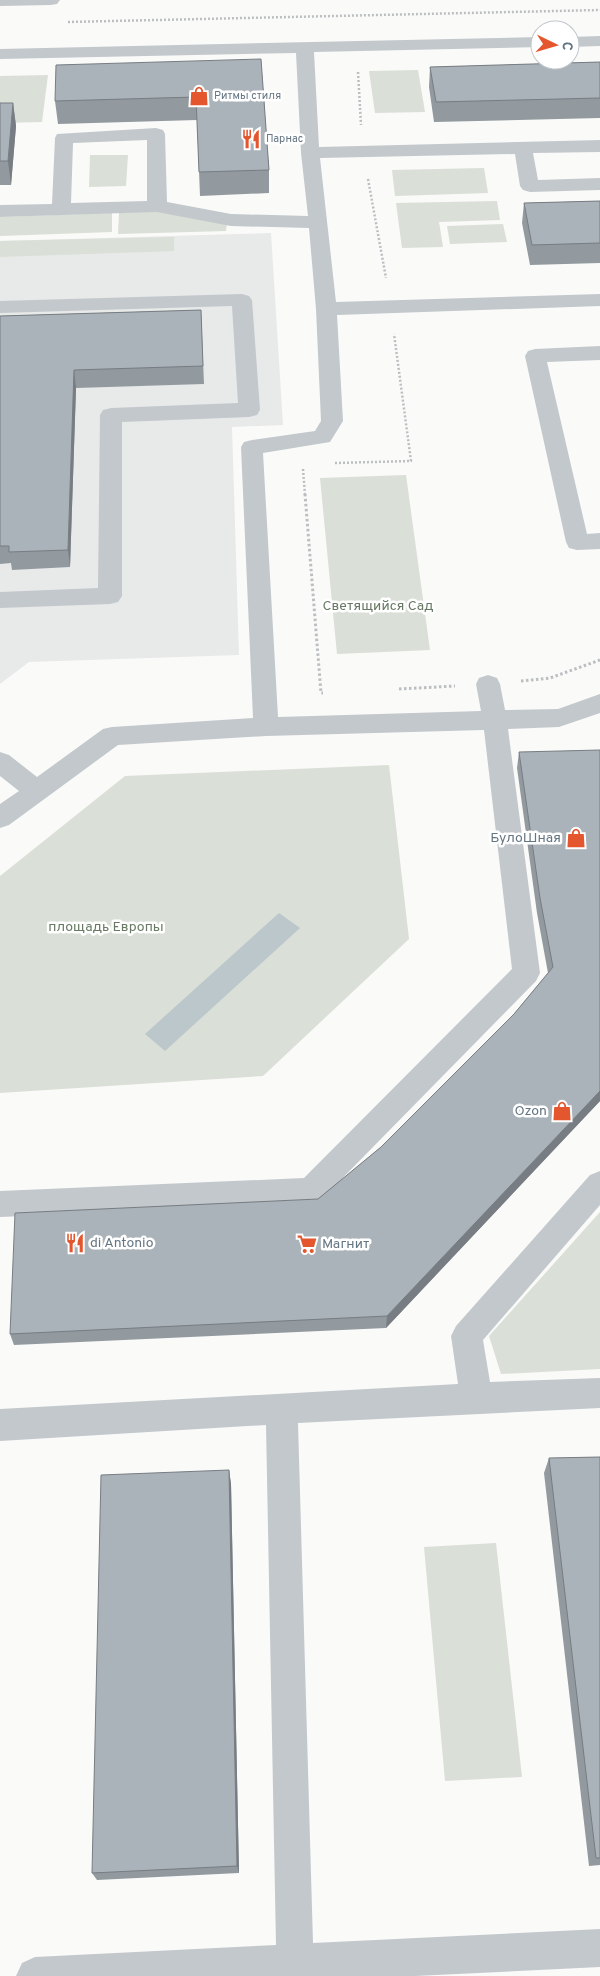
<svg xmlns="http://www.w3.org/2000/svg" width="600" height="1976" font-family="Overpass,sans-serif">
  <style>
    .built { fill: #e8e9e9 }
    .green { fill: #dadfd7 }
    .water { fill: #bbc7cb }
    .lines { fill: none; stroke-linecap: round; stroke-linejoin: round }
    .path-far1 { stroke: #bbbfc2; stroke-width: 2.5; stroke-dasharray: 2 2; stroke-linecap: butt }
    .path { stroke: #bbbfc2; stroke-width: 3; stroke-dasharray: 2.5 2.5; stroke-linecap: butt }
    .minor { fill: #c3c8cc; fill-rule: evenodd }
    .wall { fill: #929a9f }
    .shaded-wall { fill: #777d82 }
    .building { fill: #aab3b9; stroke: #777d82 }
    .labels { text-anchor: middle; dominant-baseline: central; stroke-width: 5; stroke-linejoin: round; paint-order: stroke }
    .far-poi-label { font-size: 11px; fill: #657683; stroke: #fff; text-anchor: start }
    .park-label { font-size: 14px; fill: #687a64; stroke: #fff }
    .poi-label { font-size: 14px; fill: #657683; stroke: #fff; text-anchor: end }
  </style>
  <rect width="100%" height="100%" fill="#fafaf8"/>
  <path class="built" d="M271,233l12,192 -51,2 7,228 -210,7 -29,22v-443z"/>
  <path class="green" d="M418,70l7,42 -50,1 -6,-42z
    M48,75l-6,47 -42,1v-47z
    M90,155h38l-2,31 -37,1z
    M484,168l4,25 -93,3 -3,-26z
    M497,201l3,19 -61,2 4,25 -41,1 -6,-45z
    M160,210l67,14 -1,7 -108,3 1,-21z
    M112,213v19l-112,4v-19z
    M503,224l4,18 -57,2 -3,-18z
    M174,237v14l-174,6v-16z
    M406,475l24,175 -93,4 -17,-176z
    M389,765l20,174 -146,137 -263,17v-217l125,-100z
    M600,1212v157l-99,5 -12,-38z
    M496,1543l26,234 -77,4 -21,-234z"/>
  <path class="water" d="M279,913l21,15 -135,123 -20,-17z"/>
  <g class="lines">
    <path class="path-far1" d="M68,22l532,-12
      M358,72l3,53
      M368,179l18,99
      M335,463l76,-2 -17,-127
      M303,469l2,26"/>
    <path class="path" d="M305,494l16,199h2
      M521,681l29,-3 50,-18
      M399,689l56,-3"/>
    <path class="minor" d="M0,0h60l-3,4 -6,1 -51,1z
      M600,36v10l-30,1v-10z
      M540,37v10l-226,5 5,95 281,-7v12l-67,1 5,27 62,-2v12l-70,2 -7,-2 -3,-4 -5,-32 -195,4 16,144 264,-8v12l-263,9 6,106 -13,21 -67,11 15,264 203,-6 -5,-27 3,-6 9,-3 9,3 3,6 5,26 53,-1 42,-15v19l-41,14 -51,2 32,244 -4,8 -215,219 -10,4 -311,13v-26l304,-13 208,-209 -28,-239 -218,6 -148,9 -109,80 -9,3v-24l19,-13 -19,-15v-24l9,3 28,22 66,-48 9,-2 141,-9 -12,-271 3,-5 8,-2 63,-9 6,-10 -5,-112 -7,-81 -78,-2 -74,-14 -157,5v-12l52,-1 3,-66 2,-4 99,-6 7,2 2,4 2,68 64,12 77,2 -7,-63 -5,-100 -296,6v-10zM147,140v61l-76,2 2,-60z
      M242,294l7,2 3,4 8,110 -3,5 -8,2 -127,5v174l-4,6 -8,2 -110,4v-16l98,-4 2,-173 3,-5 8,-2 127,-5 -6,-97 -232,7v-12z
      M600,346v14l-53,2 40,172 13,-1v16l-23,1 -8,-2 -3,-6 -41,-186 3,-5 7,-2z
      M600,1171v34l-117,135 7,42 110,-4v30l-302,15 15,520 287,-14v38l-185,9h-399l6,-13 13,-6 241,-12 -10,-520 -266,16v-32l458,-25 -7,-48 5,-10 134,-151z"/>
  </g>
  <path class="wall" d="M261,59l8,111v23l-69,3 -3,-76 -139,4 -3,-23z
    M600,62v56l-166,4 -5,-35 1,-20z
    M0,103h13l3,23 -5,59h-11z
    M600,201v62l-70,2 -8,-42 2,-20z
    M201,310l3,74 -128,4 -6,179 -58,3 -1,-7 -11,1v-248z
    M519,752l81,349 -214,227 -372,17 -4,-11 308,-135 63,-52 133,-133 34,-41 -11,-60 -20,-145z
    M600,1457v408l-11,1 -45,-393 5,-15z
    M229,1470l2,14 8,389 -142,7 -5,-7z"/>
  <path class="shaded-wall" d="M13,103l3,23 -5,59 -3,-24z
    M74,370l2,18 -6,179 -2,-17z
    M600,1091v10l-214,227 1,-12z
    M229,1470l2,14 8,389 -2,-7z"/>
  <path class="building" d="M261,59l8,111 -70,2 -3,-75 -141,4 1,-36z
    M600,62v36l-164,4 -6,-35z
    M0,103h13l-5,58h-8z
    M600,201v42l-68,2 -8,-42z
    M201,310l2,56 -129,4 -6,180 -59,2v-6h-9v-230z
    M600,750v341l-213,225 -377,18 5,-121 303,-14 63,-52 133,-133 39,-47 -13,-69 -21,-146z
    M600,1457v401h-4l-47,-400z
    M229,1470l8,396 -145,7 9,-398z"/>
  <defs>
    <symbol id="shop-bare" viewBox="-9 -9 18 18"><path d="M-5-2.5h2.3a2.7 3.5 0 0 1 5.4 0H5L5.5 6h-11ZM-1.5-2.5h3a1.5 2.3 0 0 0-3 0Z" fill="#e4572e" stroke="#fff" stroke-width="2.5" paint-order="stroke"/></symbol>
    <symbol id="restaurant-bare" viewBox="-9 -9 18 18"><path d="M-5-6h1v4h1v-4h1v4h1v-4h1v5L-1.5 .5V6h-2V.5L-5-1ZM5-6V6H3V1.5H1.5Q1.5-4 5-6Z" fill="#e4572e" stroke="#fff" stroke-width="2.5" paint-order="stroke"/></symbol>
    <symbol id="supermarket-bare" viewBox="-9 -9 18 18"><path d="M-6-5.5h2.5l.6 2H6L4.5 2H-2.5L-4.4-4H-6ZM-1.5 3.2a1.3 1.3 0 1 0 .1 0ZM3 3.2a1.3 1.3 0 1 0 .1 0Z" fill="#e4572e" stroke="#fff" stroke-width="2.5" paint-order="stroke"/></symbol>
  </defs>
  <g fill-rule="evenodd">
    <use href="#shop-bare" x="185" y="82" width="28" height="28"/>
    <use href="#restaurant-bare" x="237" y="125" width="28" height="28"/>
    <use href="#shop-bare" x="562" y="824" width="28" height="28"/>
    <use href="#shop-bare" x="548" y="1097" width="28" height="28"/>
    <use href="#restaurant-bare" x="61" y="1229" width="28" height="28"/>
    <use href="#supermarket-bare" x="293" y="1230" width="28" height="28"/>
  </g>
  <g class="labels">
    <g class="far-poi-label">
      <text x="214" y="96">Ритмы стиля</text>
      <text x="266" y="139">Парнас</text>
    </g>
    <g class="park-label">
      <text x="378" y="606">Светящийся Сад</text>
      <text x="106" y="927">площадь Европы</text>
    </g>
    <g class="poi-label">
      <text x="561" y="838">БулоШная</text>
      <text x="547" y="1111">Ozon</text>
      <text x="90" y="1243" text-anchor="start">di Antonio</text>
      <text x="322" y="1244" text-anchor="start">Магнит</text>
    </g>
  </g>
  <g transform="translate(555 45) rotate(95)"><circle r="24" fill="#ffffff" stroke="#c1c8cd"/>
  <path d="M0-4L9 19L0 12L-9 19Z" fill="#e4572e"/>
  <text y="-8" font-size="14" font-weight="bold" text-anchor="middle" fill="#657683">С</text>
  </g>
</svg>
